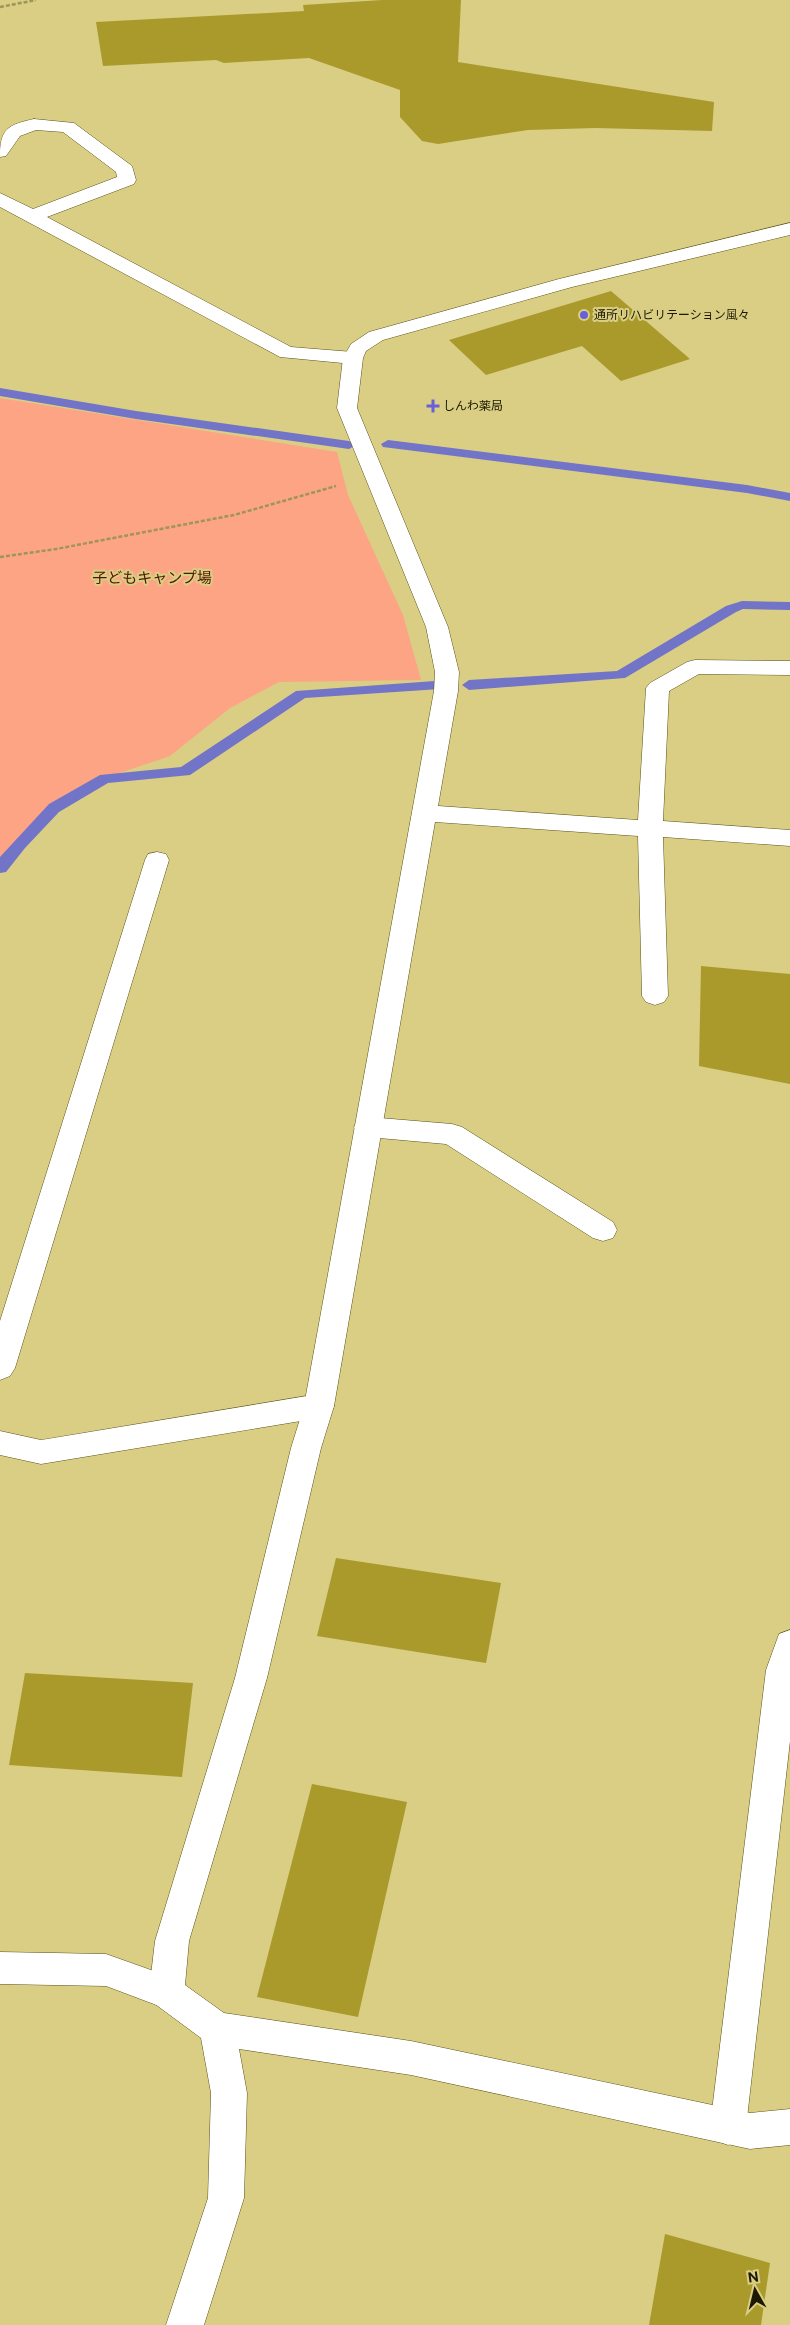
<svg xmlns="http://www.w3.org/2000/svg" width="790" height="2325" font-family="'Public Sans','Noto Sans JP',sans-serif">
  <style>
    .green { fill: #fda484 }
    .lines { fill: none; stroke-linecap: round; stroke-linejoin: round }
    .stream { fill: #7274c8; fill-rule: evenodd }
    .building { fill: #aa9a2c }
    .lane-casing { stroke: #5a5219; stroke-width: 1 }
    .street-casing { stroke: #5a5219; stroke-width: 1 }
    .path { stroke: #9d955a; stroke-width: 2.5; stroke-dasharray: 4 2; stroke-linecap: butt }
    .lane { fill: #fff; fill-rule: evenodd }
    .street { fill: #fff; fill-rule: evenodd }
    .poi-dot { fill: #6661db; stroke: #d9ce84; stroke-width: 2 }
    .labels { text-anchor: middle; dominant-baseline: central; stroke-width: 4; stroke-linejoin: round; paint-order: stroke }
    .far-poi-label { font-size: 12px; fill: #1d1900; stroke: #d9ce84; text-anchor: start }
    .park-label { font-size: 15px; fill: #511600; stroke: #d9ce84 }
  </style>
  <rect width="100%" height="100%" fill="#d9ce84"/>
  <path class="green" d="M0,398l337,54 11,43 55,120 18,65 -142,2 -49,26 -60,48 -65,22 -51,30 -35,36 -19,24z"/>
  <g class="lines">
    <path class="stream" d="M0,388l136,23 213,30 7,4 -7,4 -213,-30 -136,-23z
      M388,440l359,45 43,8v8l-43,-8 -364,-46 -2,-3z
      M742,601l48,1v8l-47,-1 -7,3 -111,66 -156,12 -7,-5 7,-5 148,-9 109,-65z
      M435,681l7,5 -2,3 -135,9 -115,77 -82,8 -49,29 -34,36 -19,24 -6,1v-16l49,-53 51,-29 81,-8 115,-76z"/>
  </g>
  <path class="building" d="M382,0h79l-3,62 256,40 -2,29 -117,-3 -67,2 -90,14 -16,-3 -22,-24v-27l-91,-32 -85,5 -8,-3 -113,6 -7,-44 208,-11 -1,-6z
    M611,291l79,68 -69,22 -39,-35 -96,29 -37,-35z
    M701,966l89,8v110l-91,-18z
    M336,1558l165,25 -15,80 -169,-27z
    M25,1673l168,10 -11,94 -173,-12z
    M312,1784l95,18 -49,215 -101,-20z
    M665,2234l105,29 -9,62h-112z"/>
  <g class="lines">
    <defs>
      <path id="lane" d="M34,119l40,4 58,43 4,14 -2,4 -87,33 244,130 62,5 7,2 3,4 -3,4 -7,2 -73,-7 -280,-150v-14l33,16 84,-32 -1,-5 -53,-40 -27,-2 -16,6 -14,20 -6,1c0,-28 7,-32 34,-38z
        M368,1117l84,7 10,3 151,95 4,8 -4,8 -10,3 -10,-3 -147,-94 -78,-7 -10,-3 -4,-7 4,-7z
        M319,1394l11,4 4,8 -4,8 -11,4 -278,46 -41,-9v-24l41,9z
        M790,1630v111l-44,386 -5,13 -13,5 -13,-5 -5,-13 56,-457 13,-36z
        M0,1952l106,2 73,26 6,12 -6,12 -12,5 -61,-23 -106,-2z"/>
      <path id="street" d="M790,223v12l-218,52 -189,53 -17,11 -3,7 -6,50 91,219 11,45 -1,19 -20,115 200,14 8,-132 4,-5 37,-21 8,-2 95,1v14l-91,-1 -30,17 -6,130 127,9v16l-127,-9 5,159 -4,6 -9,3 -9,-3 -4,-6 -4,-160 -203,-14 -101,584 -13,42 -54,230 -78,263 -4,44 39,28 187,28 339,72 40,-4v36l-40,4 -339,-74 -172,-26 8,44 -3,105 -40,127h-38l42,-127 3,-105 -10,-55 -46,-34 -6,-12 6,-51 80,-263 56,-230 13,-42 130,-715 1,-19 -9,-45 -89,-219 6,-50 8,-14 18,-12 190,-53z
        M157,852l9,2 3,6 -154,508 -5,8 -10,4v-59l145,-461 3,-6z"/>
    </defs>
    <use href="#lane" class="lane-casing"/>
    <use href="#street" class="street-casing"/>
    <path class="path" d="M0,7l36,-7
      M0,557l56,-8 178,-34 102,-29"/>
    <use href="#lane" class="lane"/>
    <use href="#street" class="street"/>
  </g>
  <g class="poi-dot">
    <circle cx="584" cy="315" r="5"/>
    <path d="M430.5 398.5h5v5h5v5h-5v5h-5v-5h-5v-5h5z"/>
  </g>
  <g class="labels">
    <g class="far-poi-label">
      <text x="594" y="315">通所リハビリテーション風々</text>
      <text x="443" y="406">しんわ薬局</text>
    </g>
    <g class="park-label">
      <text x="152" y="577">子どもキャンプ場</text>
    </g>
  </g>
  <g transform="translate(755 2290) rotate(352)" stroke="#d9ce84" stroke-width="4" paint-order="stroke">
  <path d="M0-4L9 19L0 12L-9 19Z" fill="#1d1900"/>
  <text y="-8" font-size="14" font-weight="bold" text-anchor="middle" fill="#1d1900">N</text>
  </g>
</svg>
